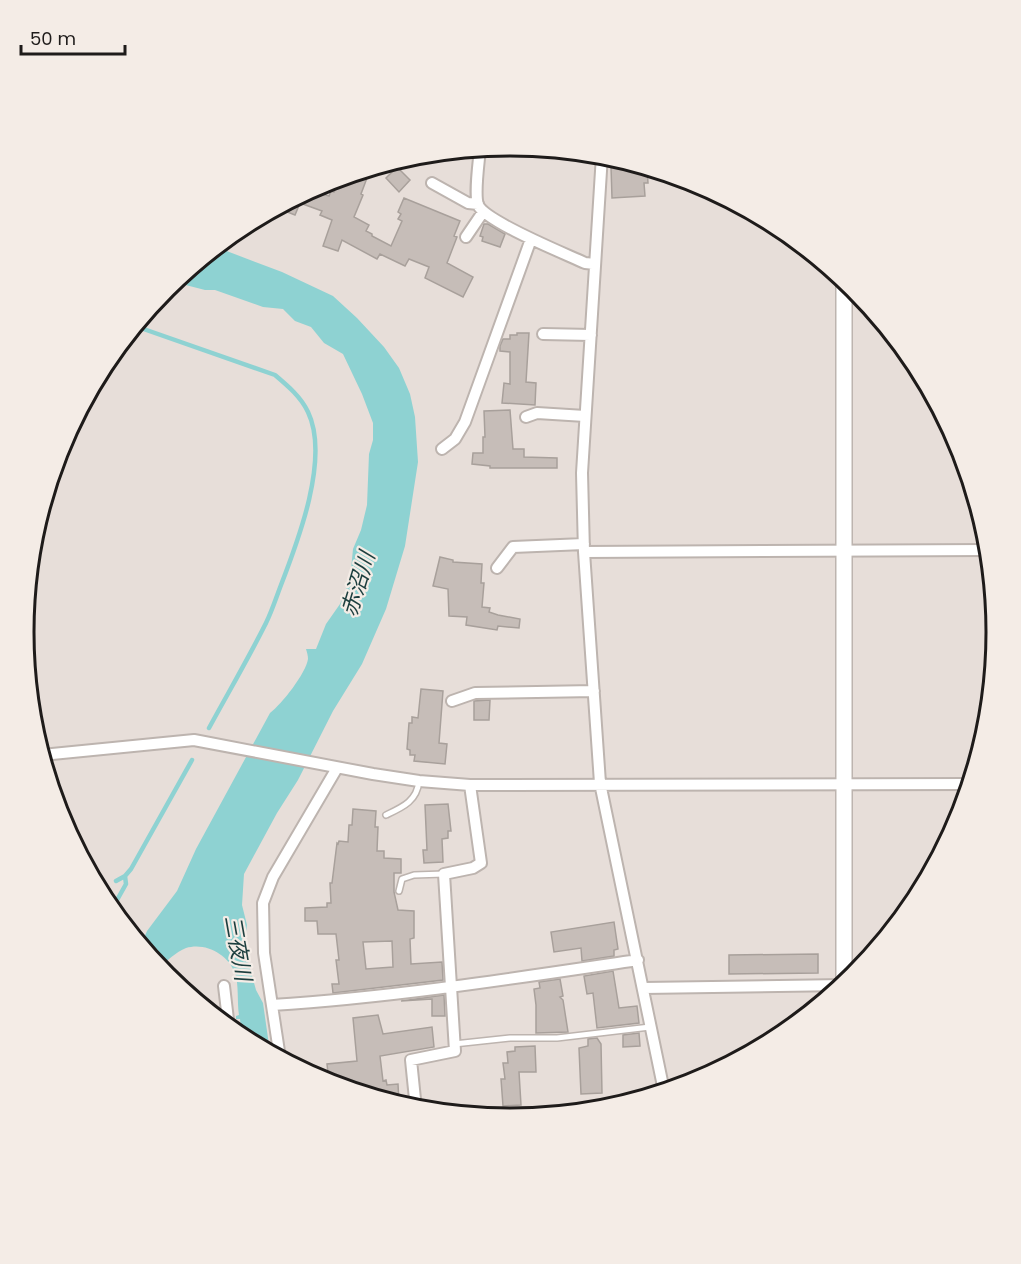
<svg xmlns="http://www.w3.org/2000/svg" width="1021" height="1264" font-family="Poppins,'Noto Sans JP',sans-serif">
  <style>
    .water { fill: #8ed2d2 }
    .lines { fill: none; stroke-linecap: round; stroke-linejoin: round }
    .stream { stroke: #8ed2d2; stroke-width: 4.5 }
    .building { fill: #c6bdb8; stroke: #a8a09b; stroke-width: 1.5; fill-rule: evenodd }
    .lane-casing { stroke: #bdb4af; stroke-width: 8 }
    .street-casing { stroke: #bdb4af; stroke-width: 14 }
    .secondary-casing { stroke: #bdb4af; stroke-width: 18 }
    .lane { stroke: #fff; stroke-width: 5 }
    .street { stroke: #fff; stroke-width: 10 }
    .secondary { stroke: #fff; stroke-width: 15 }
    .labels { text-anchor: middle; dominant-baseline: central; stroke-width: 4.5; stroke-linejoin: round; paint-order: stroke }
    .water-label { font-size: 22px; font-style: italic; fill: #1c3e3e; stroke: #f4ece6 }
    .rim { fill: none; stroke: #1e1b1a; stroke-width: 3 }
  </style>
  <rect width="100%" height="100%" fill="#e7ded9"/>
  <path class="water" d="M216,247l66,25 51,24 24,22 27,29 15,21 11,26 5,23 3,45 -13,84 -19,63 -24,55 -29,47 -35,69 -21,33 -33,61 -2,31 5,20 -3,22 12,43 7,13 7,49 -28,-15 -2,-18h-4v-3l3,-1c-2,-12 0,-31 -4,-42 -7,-19 -30,-31 -49,-25 -10,4 -19,13 -27,19l-18,-22 6,-14 30,-40 19,-42 74,-136c12,-9 36,-40 38,-54 0,-3 -1,-7 -2,-10h10l10,-25 14,-20 10,-24 3,-31 8,-19 6,-25 2,-51 4,-14v-17l-11,-29 -19,-40 -19,-11 -13,-16 -16,-6 -12,-12 -20,-2 -48,-17h-10l-31,-8z"/>
  <g class="lines">
    <path class="stream" d="M135,326l140,49c13,11 26,22 33,37 22,46 -10,129 -27,173 -5,13 -9,26 -15,38 -18,36 -38,70 -57,105
      M116,881l9,-5 6,-7 61,-109
      M112,909l14,-25 -1,-8"/>
  </g>
  <path class="building" d="M640,165l7,3 1,15h-4l1,13 -33,2 -1,-31z
    M397,167l13,13 -11,12 -13,-14z
    M355,173l12,5 -6,16 2,1 -9,22 15,8 -3,6 6,3v2l19,10 11,-25 -4,-2 3,-5 -3,-2 6,-14 56,23 -6,15 3,1 -10,26 26,14 -10,20 -38,-19 4,-11 -20,-8 -4,7 -25,-12 -3,5 -35,-19 -4,11 -15,-5 9,-26 -12,-5 2,-4 -22,-8 -5,12 -18,-7 34,-18 18,6 2,-5 3,1 8,-15z
    M484,224h4l17,10 -5,13 -18,-6 1,-4 -3,-1z
    M517,333h12l-3,49 10,1 -1,22 -33,-2 2,-20 6,1v-32l-10,-1v-5l3,-7h7v-4h7z
    M510,410l3,39h11v8l33,1v10h-67v-2l-18,-2 1,-11h10v-16h2l-1,-26z
    M440,557l13,3v2l29,2 -1,19h3l-2,24 8,1 -1,4 9,3 22,4 -1,9 -21,-2 -1,4 -31,-5 1,-8 -18,-1 -1,-27 -15,-3z
    M421,689l22,2 -4,52 8,1 -2,20 -31,-3 1,-6h-5v-5l-3,-1 2,-26h3v-6l6,1z
    M490,700l-1,20h-15v-19z
    M448,804l3,27h-3v7l-6,1 1,23 -19,1 -1,-13h4l-2,-45z
    M353,809l23,2 -1,16h3l-1,24h7v7l17,1v14h-7v19l4,18 16,1v27l-4,1 1,25 31,-2 1,18 -110,13 -1,-9h7l-3,-24h3l-3,-26h-18l-1,-13h-12v-13l22,-1v-4h4l-1,-20h2l5,-40 1,1 1,-3 9,1 1,-17h3zM392,941l1,26 -27,2 -3,-27z
    M614,922l4,27 -4,1v6l-32,5 -1,-13 -27,4 -3,-20z
    M818,954v19l-89,1v-19z
    M613,971l6,37 18,-2 2,17 -42,5 -4,-35 -6,1 -3,-18z
    M560,979l3,17 -3,1 3,3 5,32 -32,1v-28l-2,-16 6,-1 -1,-6z
    M444,995l1,21h-13v-17l-31,2z
    M378,1015l5,19 49,-7 2,20 -54,9 3,25 3,-1 1,5 11,-1 1,20 -68,-21v-8l-3,-2 -1,-9 30,-3 -4,-43z
    M639,1033l1,13 -17,1v-12z
    M597,1038l4,6 1,49 -21,1 -2,-46 9,-2v-7z
    M535,1046l1,26h-17l2,33 -18,1 -2,-27h4l-2,-16h5l-1,-11 8,-1v-4z"/>
  <g class="lines">
    <defs>
      <path id="lane" d="M386,815c17,-8 31,-14 33,-34
        M399,891l3,-12 12,-4 30,-1
        M454,1044l56,-6h47l93,-11"/>
      <path id="street" d="M480,148c-1,14 -6,45 -2,57 8,17 88,49 107,58l10,1
        M602,155l-20,318 2,79 16,231 64,308
        M432,183l36,20 10,1
        M466,237l17,-25
        M543,334l48,1
        M526,417l11,-4 48,3
        M442,449l13,-10 10,-17 66,-183
        M584,552l405,-2
        M497,568l16,-21 71,-3
        M452,701l23,-8 119,-2
        M42,755l152,-15 179,34 46,7 51,4 500,-1
        M224,986l5,42
        M644,988l200,-3
        M272,1005c123,-8 244,-27 366,-45
        M280,1058l-16,-105 -1,-50 10,-26 64,-109
        M416,1109l-5,-49 44,-9 -11,-177 29,-6 8,-5 -11,-78"/>
      <path id="secondary" d="M844,985v-706"/>
    </defs>
    <use href="#lane" class="lane-casing"/>
    <use href="#street" class="street-casing"/>
    <use href="#secondary" class="secondary-casing"/>
    <use href="#lane" class="lane"/>
    <use href="#street" class="street"/>
    <use href="#secondary" class="secondary"/>
  </g>
  <g class="labels">
    <g class="water-label">
      <text transform="translate(358 584) rotate(-73)">赤沼川</text>
      <text transform="translate(238 948) rotate(80)">三夜川</text>
    </g>
  </g>
  <path d="M0 0H1021V1264H0ZM34 632a476 476 0 1 1 952 0a476 476 0 1 1-952 0Z" fill="#f4ece6" fill-rule="evenodd"/>
  <path class="rim" d="M34 632a476 476 0 1 1 952 0a476 476 0 1 1-952 0Z"/>
  <path d="M21 45v9h104v-9" fill="none" stroke="#1e1b1a" stroke-width="3"/>
  <text x="30" y="45" font-size="18" fill="#1e1b1a" stroke="#f4ece6" stroke-width="4.5" paint-order="stroke">50 m</text>
</svg>
